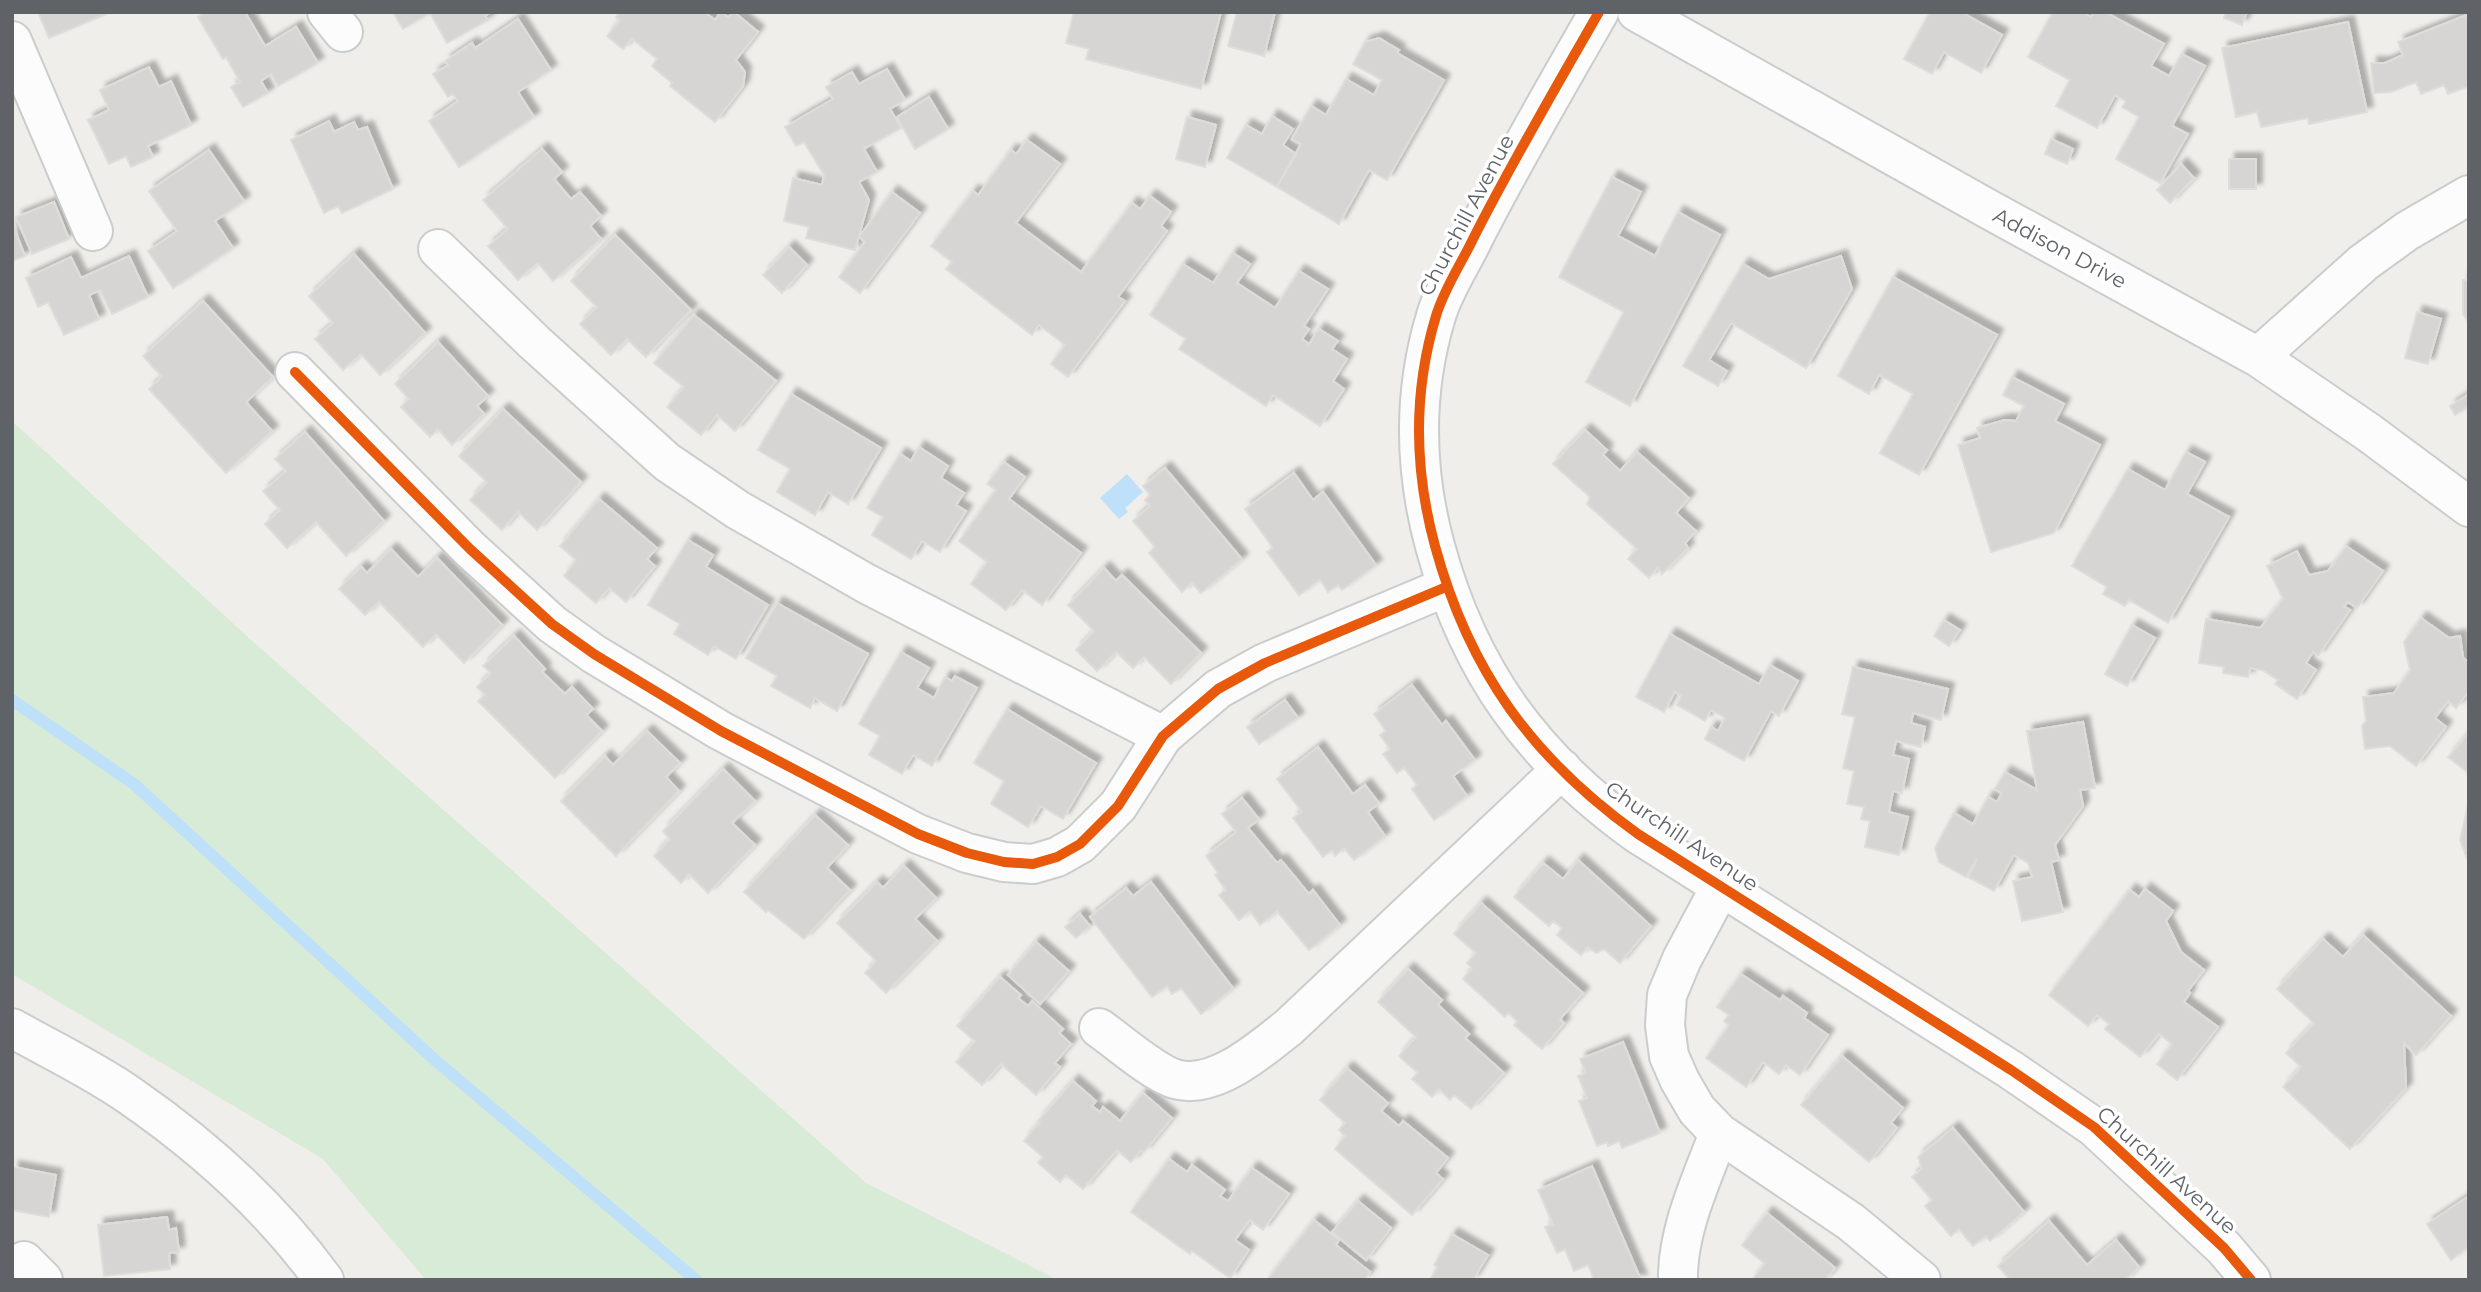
<svg xmlns="http://www.w3.org/2000/svg" width="2481" height="1292" font-family="Montserrat,sans-serif">
  <style>
    .green { fill: #d8ebd6 }
    .water { fill: #bfe0f9 }
    .lines { fill: none; stroke-linecap: round; stroke-linejoin: round }
    .stream { stroke: #bfe0f9; stroke-width: 12 }
    .building { fill: #d6d5d3; stroke: #deddd9; stroke-width: 2; filter: url(#shadow) }
    .street-casing { stroke: #cbcccc; stroke-width: 42 }
    .street { stroke: #fdfcfc; stroke-width: 38 }
    .cycleway-casing { stroke: #fff; stroke-width: 15 }
    .cycleway { stroke: #e8590c; stroke-width: 10 }
    .labels { text-anchor: middle; dominant-baseline: central; stroke-width: 7; stroke-linejoin: round; paint-order: stroke }
    .street-label { font-size: 21px; fill: #5f6368; stroke: #fff }
  </style>
  <defs>
    <filter id="shadow"><feDropShadow dx="6" dy="-6" stdDeviation="2" flood-color="#0004"/></filter>
  </defs>
  <rect width="100%" height="100%" fill="#efeeea"/>
  <path class="green" d="M12,421l238,218 616,544 192,97h-632l-103,-121 -311,-185z"/>
  <path class="water" d="M1127,474l16,18 -18,16 3,4 -9,7 -19,-21z"/>
  <g class="lines">
    <path class="stream" d="M12,700l122,84 302,277 260,219"/>
  </g>
  <path class="building" d="M38,12h73l-62,26z
    M206,12h39l20,34 31,-19 22,36 -40,23 -7,-12 -10,7 7,12 -25,14 -12,-20 9,-5 -14,-25 -3,2 -25,-42z
    M393,12h98l-6,4 3,4 -41,23 -17,-30 -27,16z
    M620,12h84l11,8 6,-8 7,5 6,-5 24,20 -22,28 9,12 -2,14 -28,36 -45,-36 2,-3 -20,-17 5,-7 -25,-20 -9,10 -16,-13 13,-16 -4,-3z
    M1074,12h147l-20,77 -115,-30 3,-10 -23,-6z
    M1237,12h38l-11,44 -36,-10z
    M1930,12h31l41,23 -21,38 -37,-21 -12,22 -28,-15z
    M2053,12h29l9,5 3,-5h11l59,32 -13,22 18,10 13,-22 23,12 -33,60 16,8 -28,49 -44,-24 23,-42 -17,-10 4,-6 -11,-6 -18,33 -41,-22 14,-26 -42,-23z
    M2226,12h21l-5,13 -18,-7z
    M2469,14v72l-21,8 -4,-9 -23,9 -5,-12 -25,10 -17,1 -3,-30h14l18,-8 -5,-13z
    M518,19l33,51 -33,22 16,25 -75,50 -30,-46 29,-20 -5,-7 -5,3 -15,-23 15,-9 -3,-4 27,-18 3,5z
    M2348,22l19,90 -58,12 -1,-6 -47,9 -4,-15 -21,5 -14,-69z
    M1379,38l20,12 -2,3 47,27 -57,100 -18,-10 -30,54 -62,-37 24,-43 -9,-5 19,-33 15,9 20,-36 28,16 8,-15 -29,-16 12,-22z
    M149,67l10,20 12,-6 20,44 -43,21 5,11 -22,10 -5,-11 -17,8 -21,-44 21,-10 -9,-20z
    M887,69l18,31 -15,9 11,19 -37,21 13,23 -18,10 10,18 -14,50 -49,-12 3,-11 -25,-6 9,-43 29,7 2,-10 -20,-33 -8,4 -11,-19 48,-28 -7,-12 26,-15 7,12z
    M929,97l19,32 -33,20 -18,-32z
    M1272,116l21,13 -10,16 13,9 -19,33 -50,-29 19,-33 16,9z
    M1187,117l29,8 -11,42 -29,-8z
    M329,121l5,11 20,-10 4,8 9,-3 26,62 -51,24 -4,-7 -14,7 -33,-73z
    M2051,139l22,10 -6,15 -22,-10z
    M1027,140l33,24 -44,59 65,49 51,-69 8,6 10,-13 21,16 -10,14 6,5 -49,66 7,4 -57,76 -17,-13 14,-19 -26,-20 -7,10 -86,-66 6,-7 -21,-16 42,-55 5,4 33,-45 5,4z
    M542,149l20,23 -8,7 17,20 9,-7 21,24 -11,10 11,13 -48,42 -15,-18 -20,17 -30,-34 20,-17 -25,-29z
    M209,150l35,51 -29,20 18,27 -60,40 -25,-37 29,-20 -28,-40z
    M2229,159h27v30h-27z
    M2181,164l13,14 -24,25 -13,-13z
    M1612,177l29,15 -23,44 37,20 23,-44 42,23 -90,171 -44,-24 38,-70 -65,-35z
    M892,192l28,21 -60,80 -21,-16 26,-35 -6,-5z
    M54,202l15,37 -37,15 -16,-37z
    M12,223l13,33 -13,5z
    M615,235l76,75 -45,47 -19,-18 -16,16 -31,-31 17,-17 -26,-26z
    M789,247l18,18 -25,28 -19,-18z
    M1233,253l17,11 -13,19 38,25 24,-37 29,18 -24,37 5,3 -7,10 7,5 10,-15 19,12 -6,8 15,10 -14,22 11,8 -24,37 -47,-31 -7,11 -87,-57 7,-10 -36,-24 33,-51 30,19z
    M354,254l71,79 -45,42 -19,-21 -18,16 -28,-31 18,-16 -24,-27z
    M129,256l19,41 -36,17 -12,-24 -11,5 10,24 -35,16 -16,-33 -10,5 -12,-29 45,-21 10,21z
    M1841,256l11,33 -46,79 -75,-45 -22,37 18,11 -9,15 -35,-20 60,-102 26,15z
    M1893,277l104,58 -78,140 -39,-22 33,-59 -34,-19 -10,19 -31,-18z
    M2463,280l6,1v42l-6,-9z
    M203,301l70,76 -27,25 26,29 -46,42 -77,-84 13,-12 -19,-21z
    M2417,312l24,7 -13,45 -23,-6z
    M694,315l82,66 -41,50 -18,-16 -16,20 -34,-28 17,-20 -30,-24z
    M438,342l50,54 -11,10 7,8 -32,31 -14,-16 -8,8 -29,-30 8,-8 -14,-15z
    M2012,377l52,27 -9,17 45,24 -46,88 -63,19 -33,-107 22,-7 -3,-10 28,-8 11,1 8,-15 -21,-11z
    M791,394l90,54 -33,56 -20,-12 -13,23 -38,-23 13,-23 -32,-19z
    M2469,394v12l-14,9 -5,-9z
    M503,409l78,73 -44,48 -19,-18 -16,18 -32,-30 17,-18 -28,-26z
    M1585,430l22,20 -4,5 17,16 17,-19 52,46 -13,15 20,18 -11,12 3,5 -26,26 -4,-7 -9,11 -21,-19 9,-10 -50,-45 3,-7 -37,-33z
    M305,432l79,89 -38,35 -30,-34 -29,26 -22,-24 15,-14 -17,-19 23,-20 -11,-12z
    M919,447l29,19 -7,12 23,15 -8,12 10,6 -26,41 -18,-11 -11,18 -39,-24 11,-18 -16,-9 33,-54 11,7z
    M2186,452l19,10 -18,32 42,23 -61,106 -39,-23 -4,6 -22,-12 4,-7 -35,-21 56,-97 37,21z
    M1004,462l21,15 -16,22 72,54 -39,52 -20,-15 -16,20 -35,-26 16,-22 -28,-21 37,-51 -9,-6z
    M1165,468l77,91 -41,34 -9,-10 -10,9 -33,-39 6,-6 -22,-26 17,-15 -5,-6 5,-5 -7,-9z
    M1294,473l19,27 10,-8 53,73 -34,25 -4,-5 -10,7 -8,-12 -21,15 -32,-43 6,-4 -28,-39z
    M599,499l58,49 -10,11 8,7 -29,36 -17,-14 -13,15 -32,-27 12,-16 -16,-14z
    M688,540l25,15 -7,12 62,38 -32,54 -22,-13 -6,9 -34,-21 6,-10 -32,-19z
    M2346,546l37,25 -26,37 -9,-6 -4,4 6,4 -32,46 -5,-4 -7,11 10,7 -19,29 -22,-15 3,-4 -16,-10 -12,-2 -2,9 -25,-4 1,-6 -25,-4 7,-44 54,9 23,-29 -16,-33 30,-15 12,24 19,-4z
    M391,549l27,28 19,-19 65,67 -38,38 -28,-29 -13,13 -44,-45 -14,13 -26,-26 22,-22 6,6z
    M1104,568l12,13 6,-6 79,78 -30,31 -27,-27 -11,11 -17,-16 -19,19 -21,-21 18,-19 -26,-26z
    M777,603l91,51 -31,57 -22,-13 -5,10 -39,-22 6,-10 -31,-18z
    M2421,618l28,20 11,-2 3,22 6,4v29l-13,17 -8,-7 -13,17 11,9 -30,39 -26,-20 -25,3 -3,-23 4,-5 -3,-24 31,-4 16,-23 -6,-28z
    M1944,620l16,10 -11,16 -15,-10z
    M2132,625l23,13 -28,48 -22,-12z
    M1670,634l89,50 11,-19 28,16 -19,35 -8,-5 -27,50 -39,-22 6,-12 7,4 7,-13 -14,-8 -6,11 -28,-16 4,-9 -6,-4 -11,20 -28,-15z
    M514,636l31,33 -3,3 23,22 7,-7 21,22 -7,6 16,16 -47,47 -77,-77 7,-6 -8,-8 14,-14 -8,-7z
    M901,652l28,16 -12,20 17,10 11,-21 7,4 3,-5 22,12 -45,78 -19,-11 -11,19 -33,-19 11,-19 -21,-12z
    M1853,667l95,22 -7,31 -28,-7 -2,10 14,4 -4,20 -25,-6 -3,14 16,4 -7,34 -9,-2 -4,21 19,5 -9,38 -34,-8 5,-26 -9,-2 3,-12 -17,-3 7,-33 -11,-3 12,-51 -13,-3z
    M1412,685l30,40 4,-4 29,39 -22,16 14,20 -33,24 -22,-31 5,-4 -13,-17 -7,5 -14,-19 7,-5 -10,-14 6,-4 -12,-17z
    M1285,700l13,18 -39,26 -12,-17z
    M1007,709l89,54 -33,56 -22,-13 -13,21 -37,-23 13,-23 -30,-18z
    M2083,722l12,66 -15,2 3,16 -28,39 4,15 -8,2 12,50 -41,9 -9,-40 19,-4 -4,-14 -14,-8 -20,36 -26,-14 9,-18 -11,18 -27,-15 -4,-14 19,-35 19,11 15,-27 9,5 5,-9 -7,-4 10,-17 32,18 -10,-59z
    M647,731l33,32 -14,14 13,14 -63,65 -55,-55 44,-45 8,9z
    M2469,733v49l-2,-10 -19,-15z
    M1318,747l35,47 12,-9 14,18 -11,9 17,24 -31,24 -10,-12 -9,8 -3,-6 -9,7 -30,-39 9,-6 -25,-33z
    M723,769l32,32 -23,22 23,22 -47,48 -19,-19 -8,9 -27,-27 16,-17 -7,-8z
    M1242,798l17,21 -11,9 29,35 4,-3 28,34 4,-4 27,35 -31,25 -32,-39 -17,14 -10,-14 -11,9 -20,-25 7,-5 -11,-15 3,-2 -12,-17 30,-24 -14,-18z
    M2469,801v63l-9,-24z
    M815,815l33,30 -21,23 23,22 -46,49 -36,-29 -2,2 -22,-20z
    M1578,860l73,66 -31,37 -16,-14 -8,4 -8,-6 -7,8 -24,-20 5,-7 -9,-7 -4,5 -35,-29 29,-34 20,16z
    M904,866l32,32 -21,21 22,22 -51,52 -21,-20 11,-12 -39,-38 40,-41 6,6z
    M1151,882l82,106 -32,26 -20,-26 -9,6 -5,-8 -15,11 -62,-80 36,-29 7,8z
    M2145,889l28,22 -7,10 15,31 23,18 -16,21 2,2 -6,9 34,25 -41,53 -20,-16 15,-20 -13,-10 -19,23 -35,-28 4,-5 -12,-9 -9,11 -39,-31 81,-105 9,7z
    M1481,903l102,90 -23,26 4,4 -22,26 -28,-24 3,-4 -9,-8 -3,4 -42,-38 9,-11 -5,-5 9,-10 -22,-19z
    M1080,914l10,12 -14,12 -11,-11z
    M2363,935l88,81 -35,39 -12,-12 2,45 -56,61 -67,-62 18,-20 -15,-14 28,-30 -37,-34 46,-50 20,18z
    M1036,942l33,29 -29,33 -32,-29z
    M1408,969l34,31 -4,5 31,29 -4,4 39,35 -33,36 -17,-14 -4,5 -11,-11 -7,8 -20,-18 6,-6 -19,-17 17,-19 -38,-35z
    M1741,974l39,26 3,-4 24,17 -3,5 24,17 -28,40 -14,-10 -7,9 -16,-12 -17,25 -40,-29 23,-33 -5,-4 5,-6 -12,-8z
    M1000,977l21,18 -3,3 10,8 4,-5 31,28 -4,4 12,11 -16,19 5,4 -24,28 -35,-31 -19,21 -26,-23 19,-21 -18,-15z
    M1623,1042l37,91 -38,15 -3,-7 -11,5 -1,-4 -10,4 -18,-45 8,-3 -9,-22 8,-3 -6,-14z
    M1842,1056l61,52 -12,15 6,5 -28,34 -68,-57z
    M1347,1068l41,35 -7,8 18,15 4,-5 45,37 -12,15 7,6 -31,36 -77,-66 10,-13 -6,-6 6,-7 -25,-23z
    M1073,1081l23,20 -4,5 8,6 3,-5 17,14 23,-28 29,25 -28,34 -3,-2 -10,12 -14,-12 -34,39 -17,-14 -6,7 -22,-19 5,-6 -19,-16 16,-19 -2,-1z
    M1953,1128l71,84 -34,29 -4,-5 -13,10 -14,-17 -8,7 -26,-30 7,-6 -20,-23 10,-8 -4,-12z
    M1169,1159l18,13 5,-7 33,25 -5,6 8,5 24,-33 37,26 -26,36 -13,-10 -15,20 14,10 -19,28 -38,-27 -2,3 -59,-42z
    M1592,1166l49,114h-47l-6,-15 -14,6 -9,-22 -8,4 -12,-26 8,-3 -15,-34z
    M13,1167l43,8 -7,42 -37,-7z
    M2469,1196v51l-18,13 -24,-36z
    M1358,1201l33,27 -25,32 -34,-28z
    M1767,1213l68,55 -10,12h-73l13,-16 -23,-19z
    M167,1217l2,13 7,-2 3,24 -10,1 1,16 -66,7 -6,-51z
    M1314,1220l25,20 -3,5 34,27 -6,8h-97z
    M2049,1221l38,44 29,-25 23,27 -14,13h-115l-12,-14z
    M1452,1234l36,21 -15,25h-43l7,-13 -3,-2z"/>
  <g class="lines">
    <defs>
      <path id="street" d="M327,12l16,20
        M1599,12c-43,75 -87,150 -126,227 -12,25 -29,50 -37,77 -23,76 -22,153 -1,230 34,125 97,212 203,288l373,236 83,57 130,121 27,32
        M1637,12l353,198 268,147 110,75 101,75
        M12,41l81,190
        M438,249l96,93 133,120 71,48 129,74 296,152
        M2258,357l105,-94 44,-32 62,-36
        M295,372l175,177 82,75 42,30 127,77 197,103 49,19 37,9 29,2 24,-7 23,-13 38,-38 45,-70 55,-47 47,-26 181,-76
        M1721,886l-39,73 -15,36 -2,30 4,31 11,25 17,29 22,23 132,89 70,58
        M12,1028c39,22 81,42 117,67 74,51 142,112 195,185
        M1099,1028c20,14 55,45 76,51 39,12 86,-30 114,-52l273,-258
        M24,1261l19,19
        M1678,1280c-1,-50 24,-101 41,-147"/>
    </defs>
    <use href="#street" class="street-casing"/>
    <use href="#street" class="street"/>
    <defs>
      <path id="cycleway" d="M1599,12c-43,75 -87,150 -126,227 -12,25 -29,50 -37,77 -23,76 -22,153 -1,230 34,125 97,212 203,288l373,236 83,57 130,121 27,32
        M295,372l175,177 82,75 42,30 127,77 197,103 49,19 37,9 29,2 24,-7 23,-13 38,-38 45,-70 55,-47 47,-26 181,-76"/>
    </defs>
    <use href="#cycleway" class="cycleway-casing"/>
    <use href="#cycleway" class="cycleway"/>
  </g>
  <g class="labels">
    <g class="street-label">
      <text transform="translate(1466 215) rotate(-62)">Churchill Avenue</text>
      <text transform="translate(2060 248) rotate(28)">Addison Drive</text>
      <text transform="translate(1682 836) rotate(34)">Churchill Avenue</text>
      <text transform="translate(2167 1170) rotate(42)">Churchill Avenue</text>
    </g>
  </g>
  <rect width="2481" height="1292" fill="none" stroke="#5f6368" stroke-width="28"/>
</svg>
